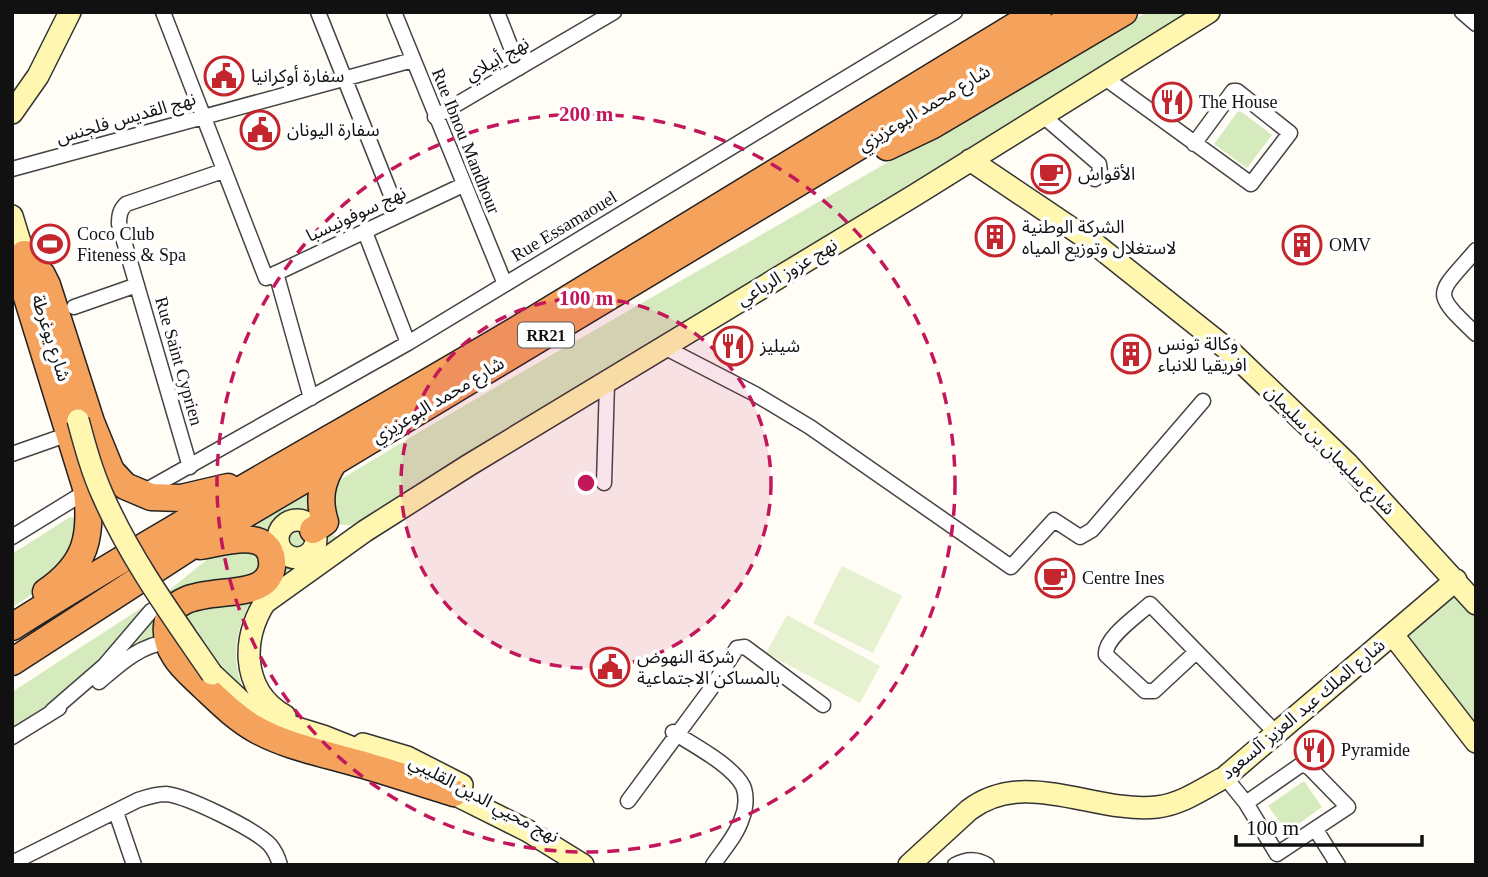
<svg xmlns="http://www.w3.org/2000/svg" width="1488" height="877" font-family="'Times New Roman','Noto Sans Arabic',serif">
  <style>
    .green { fill: #d5ebbd }
    .pitch { fill: #e6f2cf }
    .lines { fill: none; stroke-linecap: round; stroke-linejoin: round }
    .street-casing { stroke: #444; stroke-width: 17 }
    .secondary-casing { stroke: #333; stroke-width: 24 }
    .highway-casing { stroke: #222; stroke-width: 29 }
    .street { stroke: #fff; stroke-width: 14 }
    .secondary { stroke: #fff6b0; stroke-width: 21 }
    .highway { stroke: #f5a25d; stroke-width: 26 }
    .secondary-bridge-casing { stroke: #333; stroke-width: 24; stroke-linecap: butt }
    .secondary-bridge { stroke: #fff6b0; stroke-width: 21 }
    .ring { fill: none; stroke: #c2185b; stroke-width: 3.5; stroke-dasharray: 12 9 }
    .labels { text-anchor: middle; dominant-baseline: central; stroke-width: 7; stroke-linejoin: round; paint-order: stroke }
    .shield { fill: #fff; stroke: #585858; stroke-width: 2 }
    .shield-label { font-size: 16px; font-weight: bold; fill: #111 }
    .street-label { font-size: 18px; fill: #111; stroke: #fff }
    .poi-label { font-size: 18px; fill: #111; stroke: #fff; text-anchor: start }
    .centre { fill: #c2185b; stroke: #fff; stroke-width: 3.5 }
    .ring-label { font-size: 21px; text-anchor: middle; font-weight: bold; fill: #c2185b; stroke: #fff; stroke-width: 7; stroke-linejoin: round; paint-order: stroke }
  </style>
  <rect width="100%" height="100%" fill="#fffdf5"/>
  <path class="green" d="M1147,12h46l-732,455 -109,58h-10l-8,-2 -1,-39c268,-162 544,-312 814,-472z
    M1239,110l33,25 -25,33 -33,-24z
    M318,485l8,49 20,5 -98,68c-14,29 -16,55 -4,84l-30,-29 -17,-33 -63,26 -122,82v-45l160,-104 71,-58z
    M70,517l10,3 -18,53 -50,35v-54z
    M1455,593l21,26v106l-71,-88z
    M1304,781l18,26 -35,25 -19,-26z"/>
  <path class="pitch" d="M842,566l60,30 -29,57 -60,-30z
    M787,615l93,51 -20,37 -94,-50z"/>
  <g class="lines">
    <defs>
      <path id="street" d="M163,12l103,266 197,-93
        M318,12l81,203
        M394,12l111,272
        M497,12l22,56
        M1462,12l14,12
        M1105,78l146,106 39,-51 -53,-42h-4l-39,53
        M1042,115l57,49 1,8 -5,7
        M435,117l179,-105
        M12,169l401,-109
        M365,232l43,111
        M1476,250c-39,46 -46,40 0,84
        M276,273l35,125
        M74,307l63,-22
        M664,347l91,47 55,33 201,140 43,-47 26,17 12,-7 111,-129
        M12,454l57,-20
        M190,467l-71,-243c0,-9 1,-14 7,-20l97,-33
        M604,483l3,-100
        M143,492l265,-149 547,-331
        M12,537l75,-46
        M1196,652l-42,39h-9l-39,-36c-2,-17 31,-39 44,-51l126,129
        M99,682c21,-18 41,-37 69,-40
        M52,711l52,-45 47,-55 19,-11
        M673,732c20,13 59,33 70,54 4,9 3,23 -1,32 -5,17 -19,32 -29,47
        M12,737l47,-29
        M1225,777l21,26 31,51 71,-47 -38,-39 -8,-4 -56,39
        M628,801l82,-111 27,-42 8,-1 78,58
        M116,812l18,53
        M1316,830l22,35
        M12,863l126,-63c9,-3 18,-6 28,-6 21,2 89,35 104,51 5,6 8,13 10,20
        M955,865c11,-6 21,-7 32,0"/>
      <path id="secondary" d="M12,113l26,-37 32,-64
        M970,160l125,84 137,109 116,111 128,140
        M12,216l16,52
        M278 539a19 19 0 1 1 38 0a19 19 0 1 1-38 0Z
        M272,593c-32,38 -33,97 13,123
        M263,604l102,-73 104,-66 446,-270 294,-183
        M1393,635l83,107
        M212,674l31,29 31,18 49,15 53,21
        M363,744l44,13 55,28
        M440,787l88,44 55,34
        M909,865l60,-55c56,-43 126,4 188,-3 25,-3 46,-18 68,-30l231,-197"/>
      <path id="highway" d="M887,147l44,-21 193,-114
        M24,254l18,21 5,10 44,137 20,49 14,15 26,11 30,1 47,-11
        M24,254l-2,16 4,24 61,197c5,45 0,73 -41,101
        M313,530l12,-8c-7,-22 -4,-41 9,-60
        M200,546c22,-3 69,-20 72,15 1,9 -3,18 -11,23 -24,16 -91,-1 -94,42 -1,10 2,21 8,30 7,12 19,21 29,31 17,16 33,32 53,43 29,16 64,23 96,32 34,9 67,21 101,31
        M12,627c171,-108 349,-204 523,-308 168,-101 335,-205 503,-307
        M12,662l176,-114 146,-86 748,-450"/>
    </defs>
    <use href="#street" class="street-casing"/>
    <use href="#secondary" class="secondary-casing"/>
    <use href="#highway" class="highway-casing"/>
    <use href="#street" class="street"/>
    <use href="#secondary" class="secondary"/>
    <use href="#highway" class="highway"/>
    <defs>
      <path id="secondary-bridge" d="M78,420c7,26 14,52 25,76 28,64 70,121 109,178"/>
    </defs>
    <use href="#secondary-bridge" class="secondary-bridge-casing"/>
    <use href="#secondary-bridge" class="secondary-bridge"/>
  </g>
  <circle cx="586" cy="483" r="185" fill="#c2185b" fill-opacity=".12"/>
  <g class="ring">
    <circle cx="586" cy="483" r="185"/>
    <circle cx="586" cy="483" r="369"/>
  </g>
  <defs>
    <symbol id="civic-ring" viewBox="-11 -11 22 22"><circle r="9.5" fill="#fff" stroke="#c4262e" stroke-width="1.5"/><path d="M-.6-6.5H3V-4.5H.6V-3L4-1V1h2V6H-6V1h2V-1L-.6-3ZM-1.2 2.5V6h2.4V2.5Z" fill="#c4262e"/></symbol>
    <symbol id="restaurant-ring" viewBox="-11 -11 22 22"><circle r="9.5" fill="#fff" stroke="#c4262e" stroke-width="1.5"/><path d="M-5-6h1v4h1v-4h1v4h1v-4h1v5L-1.5 .5V6h-2V.5L-5-1ZM5-6V6H3V1.5H1.5Q1.5-4 5-6Z" fill="#c4262e"/></symbol>
    <symbol id="cafe-ring" viewBox="-11 -11 22 22"><circle r="9.5" fill="#fff" stroke="#c4262e" stroke-width="1.5"/><path d="M-5.5-4.5H6V0H3Q3 3.5 0 3.5H-2.5Q-5.5 3.5-5.5 0ZM3-3.2v2h1.7v-2ZM-6 4.5H4V6H-6Z" fill="#c4262e"/></symbol>
    <symbol id="building-ring" viewBox="-11 -11 22 22"><circle r="9.5" fill="#fff" stroke="#c4262e" stroke-width="1.5"/><path d="M-4-6H4V6H1V3H-1V6H-4ZM-2.5-4.3h1.7v1.8h-1.7ZM.8-4.3h1.7v1.8H.8ZM-2.5-1h1.7V.8h-1.7ZM.8-1h1.7V.8H.8Z" fill="#c4262e"/></symbol>
    <symbol id="stadium-ring" viewBox="-11 -11 22 22"><circle r="9.5" fill="#fff" stroke="#c4262e" stroke-width="1.5"/><path d="M0-5a6.5 5 0 1 0 0 10a6.5 5 0 1 0 0-10ZM-3.5-1.8h7v3.6h-7Z" fill="#c4262e"/></symbol>
  </defs>
  <g fill-rule="evenodd">
    <use href="#civic-ring" x="202" y="54" width="44" height="44"/>
    <use href="#restaurant-ring" x="1150" y="80" width="44" height="44"/>
    <use href="#civic-ring" x="238" y="108" width="44" height="44"/>
    <use href="#cafe-ring" x="1029" y="152" width="44" height="44"/>
    <use href="#building-ring" x="973" y="215" width="44" height="44"/>
    <use href="#stadium-ring" x="28" y="222" width="44" height="44"/>
    <use href="#building-ring" x="1280" y="223" width="44" height="44"/>
    <use href="#restaurant-ring" x="711" y="324" width="44" height="44"/>
    <use href="#building-ring" x="1109" y="332" width="44" height="44"/>
    <use href="#cafe-ring" x="1033" y="556" width="44" height="44"/>
    <use href="#civic-ring" x="588" y="645" width="44" height="44"/>
    <use href="#restaurant-ring" x="1292" y="728" width="44" height="44"/>
  </g>
  <g class="labels">
    <rect class="shield" x="518" y="322.5" width="56" height="25" rx="5"/>
    <g class="shield-label">
      <text x="546" y="335">RR21</text>
    </g>
    <g class="street-label">
      <text transform="translate(497 59) rotate(-30)">نهج أبيلاي</text>
      <text transform="translate(924 108) rotate(-31)">شارع محمد البوعزيزي</text>
      <text transform="translate(126 118) rotate(-16)">نهج القديس فلجنس</text>
      <text transform="translate(466 141) rotate(68)">Rue Ibnou Mandhour</text>
      <text transform="translate(356 214) rotate(-25)">نهج سوفونيسبا</text>
      <text transform="translate(564 226) rotate(-31)">Rue Essamaouel</text>
      <text transform="translate(787 272) rotate(-31)">نهج عزوز الرباعي</text>
      <text transform="translate(51 338) rotate(72)">شارع يوغرطة</text>
      <text transform="translate(179 361) rotate(74)">Rue Saint Cyprien</text>
      <text transform="translate(438 400) rotate(-31)">شارع محمد البوعزيزي</text>
      <text transform="translate(1330 450) rotate(45)">شارع سليمان بن سليمان</text>
      <text transform="translate(1303 709) rotate(-40)">شارع الملك عبد العزيز آلسعود</text>
      <text transform="translate(484 799) rotate(28)">نهج محيي الدين القليبي</text>
    </g>
    <g class="poi-label">
      <text x="251" y="76">سفارة أوكرانيا</text>
      <text x="1199" y="102">The House</text>
      <text x="287" y="130">سفارة اليونان</text>
      <text x="1078" y="174">الأقواس</text>
      <text x="1022" y="227">الشركة الوطنية<tspan x="1022" dy="21">لاستغلال وتوزيع المياه</tspan></text>
      <text x="77" y="234">Coco Club<tspan x="77" dy="21">Fiteness &amp; Spa</tspan></text>
      <text x="1329" y="245">OMV</text>
      <text x="1158" y="344">وكالة تونس<tspan x="1158" dy="21">افريقيا للانباء</tspan></text>
      <text x="760" y="346">شيليز</text>
      <text x="1082" y="578">Centre Ines</text>
      <text x="637" y="657">شركة النهوض<tspan x="637" dy="21">بالمساكن الاجتماعية</tspan></text>
      <text x="1341" y="750">Pyramide</text>
    </g>
  </g>
  <circle cx="586" cy="483" r="10" class="centre"/>
  <g class="ring-label">
    <text x="586" y="121">200 m</text>
    <text x="586" y="305">100 m</text>
  </g>
  <rect width="1488" height="877" fill="none" stroke="#111111" stroke-width="28"/>
  <path d="M1236 835v10h186v-10" fill="none" stroke="#111111" stroke-width="3.5"/>
  <text x="1246" y="835" font-size="21" fill="#111111" stroke="#ffffff" stroke-width="5" paint-order="stroke">100 m</text>
</svg>
